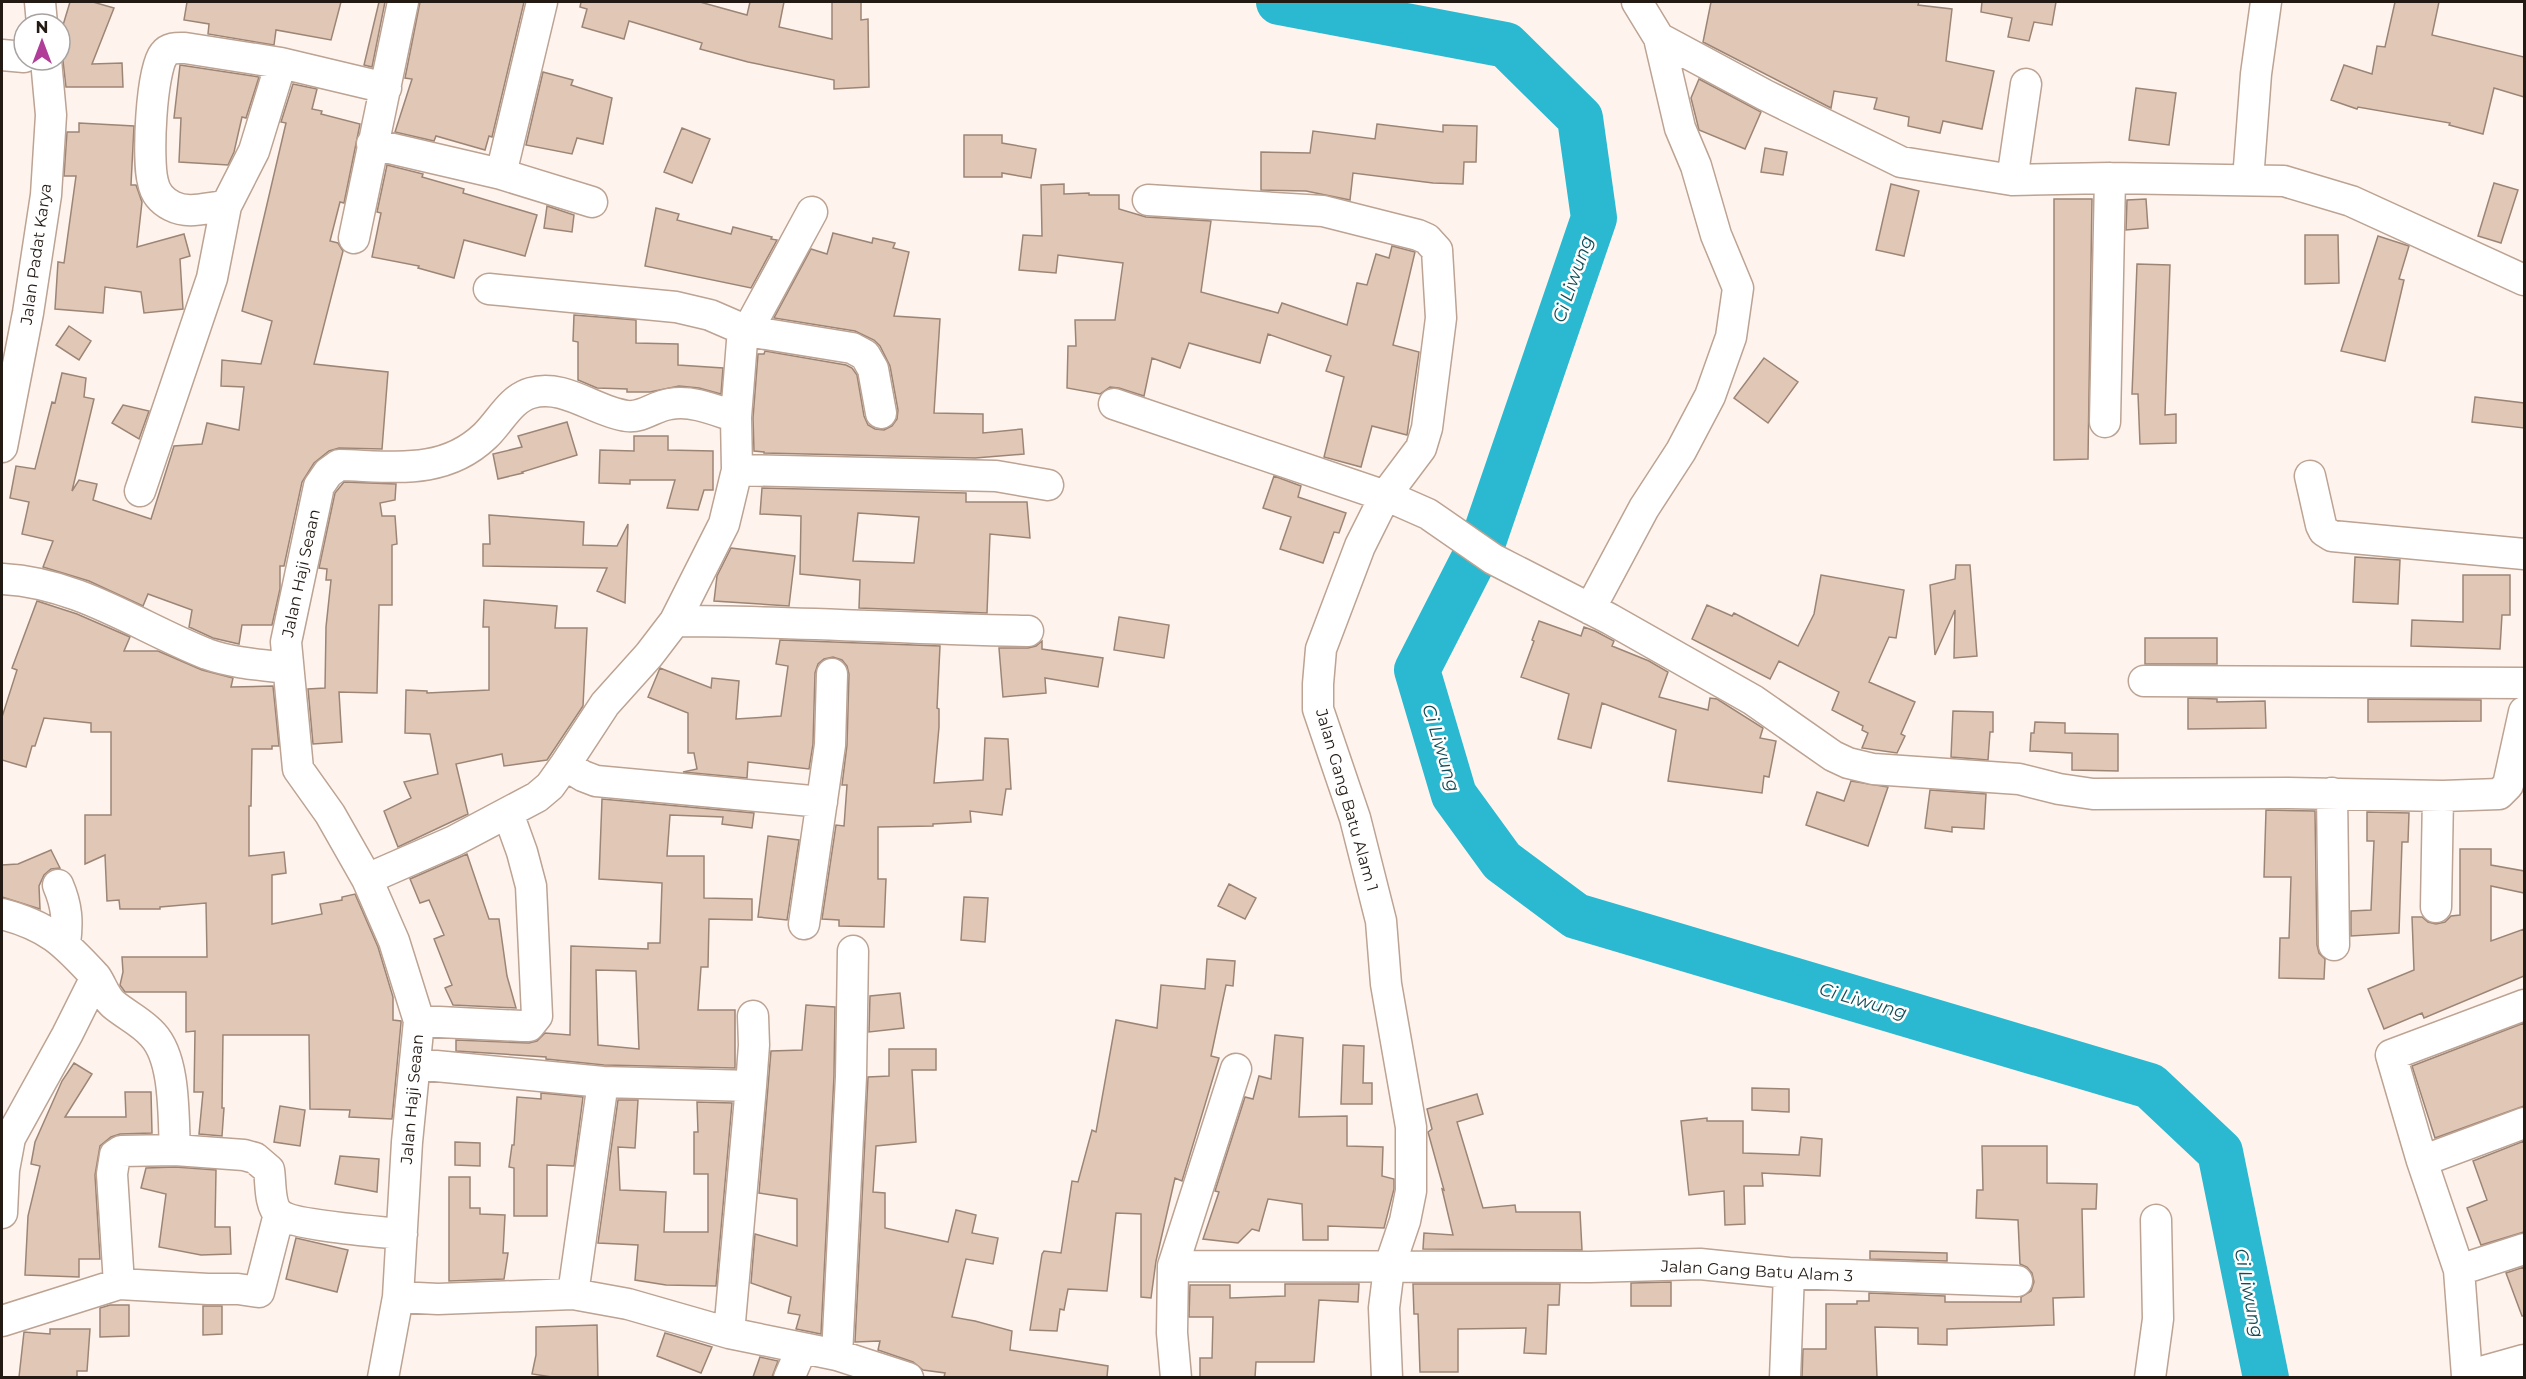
<svg xmlns="http://www.w3.org/2000/svg" width="2526" height="1379" font-family="Montserrat,sans-serif">
  <style>
    .lines { fill: none; stroke-linecap: round; stroke-linejoin: round }
    .river { stroke: #2ab9d1; stroke-width: 46 }
    .building { fill: #e0c7b6; stroke: #9d8576; stroke-width: 1.5; fill-rule: evenodd }
    .minor-casing { stroke: #bca393; stroke-width: 33 }
    .minor { stroke: #fff; stroke-width: 30 }
    .labels { text-anchor: middle; dominant-baseline: central; stroke-width: 5; stroke-linejoin: round; paint-order: stroke }
    .street-label { font-size: 16px; fill: #231a14; stroke: #fff }
    .water-label { font-size: 18px; font-style: italic; fill: #124c56; stroke: #fff }
  </style>
  <rect width="100%" height="100%" fill="#fff4ed"/>
  <g class="lines">
    <path class="river" d="M1279,2l227,43 74,73 14,100 -110,321 -67,131 37,125 48,66 74,55 574,170 70,66 46,226"/>
  </g>
  <path class="building" d="M70,2h23l21,6 -22,56 30,-1 1,24h-57l-6,-52z
    M187,2h154l-10,38 -55,-10 -2,15 -66,-11 1,-10 -25,-4z
    M379,2h6l-13,65 -8,-2z
    M420,2h104l-32,135 -3,-1 -4,14 -49,-14 -2,5 -39,-9 17,-53 -7,-1z
    M581,2h119l47,13 3,-13h34l-5,25 53,12v-37h29v18l7,-1 1,68 -35,2v-9l-86,-18 -48,-13 2,-6 -73,-22 -5,18 -42,-12 5,-18 -7,-2z
    M1711,2h208l-1,3 34,4 -6,52 48,10 -12,58 -39,-8 -3,12 -32,-7 1,-9 -35,-8 3,-11 -43,-7 -3,17 -128,-66z
    M1982,2h74l-4,23 -18,-3 -5,19 -21,-4 4,-19 -31,-6z
    M2395,2h44l-7,33 92,22v40l-30,-9 -11,46 -34,-9 1,-2 -92,-16 -1,2 -26,-9 13,-35 28,9 5,-28 8,1z
    M180,65l79,12 -13,41 -4,-1 -8,35 -6,13 -49,-3 2,-44h-7z
    M543,72l30,8 -2,5 41,13 -9,46 -26,-6 -5,16 -46,-9z
    M1699,79l62,33 -16,37 -46,-19 -8,-32z
    M293,84l24,5 -5,20 10,2 -1,3 39,10 -16,79 -4,-1 -10,39 8,2 5,8 -29,113 74,8 -6,77 -43,-1 -10,3 -15,12 -12,19 -18,84h-4v23l-8,36h-30l-3,19 -26,-6 -24,-11 3,-17 -44,-16 -5,12 -54,-25 -46,-14 10,-26 -31,-7 7,-32 -19,-4 6,-32 19,3 17,-67 3,1 7,-30 24,5 -2,19 10,2 -22,92 7,-11 18,4 -4,16 58,19 23,-73 28,-2 5,-21 32,7 5,-43 -23,-1 1,-26 39,4 11,-43 -30,-10 44,-188 -5,-1z
    M2136,88l40,5 -7,52 -40,-5z
    M79,123l55,3 -3,59h5l6,17 -5,45 47,-13 6,22 -10,3 3,50 -39,4 -3,-21 -36,-5 -2,26 -48,-4 3,-47 6,1 12,-87h-12l3,-44h12z
    M1377,124l66,8v-7l34,1 -1,36h-12l-1,22 -30,-1 -80,-10 -3,27 -44,-9 -45,-1v-38l49,1 3,-22 62,8z
    M682,128l28,11 -18,44 -28,-11z
    M964,135h38v8l34,6 -5,29 -29,-5v4h-38z
    M1765,148l22,4 -4,23 -22,-3z
    M387,165l36,9 -1,3 42,12 -1,4 74,22 -12,41 -61,-16 -10,38 -36,-10 1,-2 -47,-9 9,-44 -4,-1z
    M2494,183l24,7 -17,53 -23,-7z
    M1064,184v10l25,-1v2h30v14l27,8 65,4 -10,71 77,21 4,-10 65,22 10,-42 10,2 9,-31 13,4 3,-12 23,6 -22,93 26,7 -12,83 -35,-9 -11,41 -37,-10 20,-80 -18,-6 5,-15 -63,-22 -8,29 -71,-20 -9,25 -28,-10 -8,38 -25,-8 -9,-1 -10,7 -33,-6 1,-42h8l-1,-26h40l8,-57 -65,-8 -2,18 -37,-3 4,-35 19,1 -1,-51z
    M1891,184l28,7 -15,65 -28,-6z
    M2054,199h38l-4,260 -34,1z
    M2146,199l2,29 -22,2 1,-30z
    M547,206l27,9 -2,17 -28,-4z
    M656,208l23,6 -2,6 54,14 2,-7 39,10 -1,2 6,1 -26,48 -106,-22z
    M833,233l39,10 1,-5 22,5 -2,5 16,4 -15,64 46,3 -6,94 49,1v19l39,-4 2,25 -49,4 -211,-5v-1l-10,-1 -1,-33 5,-64h6l1,-3 81,14 6,3 5,7 7,41 4,9 7,4 9,1 8,-4 5,-7 1,-9 -8,-44 -10,-20 -6,-6 -19,-9 -81,-13 37,-69 16,5z
    M2305,235h33l1,48 -34,1z
    M2378,236l31,10 -10,33 5,1 -19,81 -44,-10z
    M2137,264l33,1 -5,150 11,-1v29l-36,1 -2,-50h-6z
    M574,315l62,5v23l42,1v21l45,3 -2,26 -22,-6 -20,-2 -29,6h-23v-3l-30,-1 -19,-8v-38l-5,-1z
    M69,326l22,15 -12,19 -23,-15z
    M1764,358l34,24 -30,41 -34,-25z
    M2475,397l49,6v25l-52,-6z
    M123,405l26,6 -10,28 -27,-16z
    M567,422l10,33 -55,17 1,1 -25,6 -5,-25 29,-7 -4,-11z
    M634,436h34v14l45,1v39h-9l-6,20 -31,-2 8,-28h-45v4l-31,-1 1,-33 34,1z
    M1274,476l27,10 -3,11 48,16 -7,20 -5,-1 -11,31 -43,-14 11,-32 -28,-9z
    M344,482l52,2 -1,16 -15,3 2,13h13l2,28 -5,1v60h-13l-2,88 -38,-1 3,50 -29,2 -5,-55 17,-1 1,-61 5,-47h-5l1,-11 -8,-1 16,-75z
    M762,488l204,5v9h61l3,36 -40,-4 -3,79 -128,-5 1,-28 -60,-6 1,-58 -41,-2zM858,513l61,4 -5,46 -61,-2z
    M489,515l95,7 -1,23 34,1 11,-22 -3,79 -28,-12 10,-23 -124,-2v-22h7z
    M731,548l64,8 -6,50 -75,-5 3,-25z
    M2355,557l45,3 -2,44 -45,-2z
    M1956,565h14l7,91 -23,2 1,-48 -20,45 -5,-70 25,-6z
    M1821,575l83,15 -8,48 -7,-1 -20,45 46,20 -14,32 4,2 -8,17 -35,-5 6,-15 -6,-3 1,-4 -31,-16 7,-18 -60,-31 -9,18 -78,-40 15,-34 25,11 2,-3 64,33 16,-32z
    M2463,575h47v40h-8l-2,34 -89,-3 1,-26 51,2z
    M484,600l73,6 -2,22h32l-4,78 -36,54 -43,6 -2,-12 -46,10 12,50 -70,33 -14,-36 27,-13 -7,-16 34,-8 -8,-40 -25,-1 1,-43 21,1v2l62,-3v-63h-6z
    M37,601l40,13 53,23 -6,14h34l44,19 31,8 -2,9 42,-1 6,60h-7v3h-20l-1,57h-2v50l35,-4 2,21 -14,2v49l50,-10 -2,-10 22,-4v-3l13,-3 23,53 15,50v23l8,1v2l-9,96 -43,-2 1,-7 -40,-1 -1,-74h-86l-1,73h2l-2,28 -23,-2 4,-42h-9l1,-61 -9,1v-40h-61l-5,-7 3,-13 -1,-15h85l-1,-54 -46,4v2h-40l-1,-9 -12,1 -2,-46 -20,9v-49h26v-83h-20v-9l-47,-5 -9,28h-3l-6,21 -24,-7v-43l15,-47 -5,-2z
    M1119,617l50,8 -5,33 -50,-8z
    M1539,621l42,15 3,-9 11,4 19,10 -2,5 37,15 19,11 -9,25 49,13 2,-12 7,1 46,29 -3,10 16,3 -7,36 -5,-1 -2,17 -94,-12 8,-51 -74,-27 -11,45 -33,-9 11,-45 -48,-17 13,-36 -2,-1z
    M2145,638h72v26h-72z
    M780,640l160,6 -3,62 2,1v18l-5,56 49,-3 2,-42 23,1 3,50h-5l-4,26 -32,-4 1,11 -38,2v2l-55,1v52h8l-2,48 -45,-1v-6l-17,-1 14,-94 8,1 3,-41h-5l5,-40 2,-71 -2,-8 -5,-6 -9,-3 -9,2 -6,5 -3,9 -2,71 -4,25 -61,-7 -1,16 -64,-6 14,-3 -3,-16h-6v-40l-40,-16 12,-29 51,20 1,-10 27,3 -3,38 45,-3 7,-50 -12,-2z
    M1042,641v8l61,9 -5,29 -53,-9 1,15 -43,4 -4,-49h29l8,-2z
    M2188,698l29,1v3l48,-1 1,27 -78,1z
    M2368,699l113,1v21l-113,1z
    M1953,711l40,1v20h-3l-2,28 -37,-3z
    M2035,722l30,1v10l53,1v37l-46,-1v-17l-42,-2 1,-18h3z
    M1851,781l37,6 -20,59 -62,-21 11,-33 27,9z
    M1930,790l56,4 -2,35 -32,-2v5l-27,-4z
    M602,799l152,14 -2,15 -30,-4 1,-7 -53,-2 -3,41h37v42l48,1v21l-43,-1 -1,48h-7l-3,43h37v58l-131,-3 -58,-6v-2l-90,-6v-11l73,3 8,-2 8,-8 25,2 1,-89 77,3v-6h12l2,-60 -63,-4zM596,970l40,1 3,78 -41,-4z
    M2266,810l49,1 2,134 2,8 6,6 -1,20 -45,-1 1,-40h9l2,-61h-27z
    M2367,812l42,1 -1,29h-6l-3,91 -48,3v-25l20,-1 3,-69h-7z
    M768,836l31,4 -12,80 -29,-3z
    M2460,849h31v16l33,6v22l-33,-7v55l33,-12v47l-100,42 -2,-5 -38,16 -16,-40 46,-19 -2,-53h10l6,5 8,2 9,-2 6,-6 9,-1z
    M51,850l9,18 -9,1 -7,6 -5,11 1,23 -38,-12v-32l16,-1z
    M467,854l22,65h10l8,57 9,32 -63,-3 -8,-17 7,-3 -18,-46 10,-4 -15,-35 -9,3 -10,-24z
    M1229,884l27,14 -11,21 -27,-13z
    M964,897l24,1 -3,44 -24,-2z
    M1207,959l28,2 -2,25 -7,-1 -15,71 8,2 -37,123 -7,-3 -19,83 -5,37 -10,-1v-83l-25,-1 -9,78 -39,-2 -4,21 -4,-1 -3,22 -27,-1 12,-76 2,-3 17,2 11,-72 6,1 14,-52 4,2 20,-112 41,8 4,-43 44,4z
    M900,993l4,35 -35,4 1,-36z
    M806,1005l29,2 -1,69 -13,258 -25,-5 4,-14 -12,-2 3,-16 -40,-14 4,-49 42,12v-47l-38,-6 12,-142 31,-1z
    M2524,1023v83l-89,32 -23,-72z
    M1275,1035l28,3 -4,79 48,-1v30l36,1 -1,29 12,3v10l-10,39 -56,-2v14h-25l-1,-36 -34,-5 -9,32 -7,-2 -14,14 -35,-4 16,-47 -4,-1 30,-94 8,2 6,-23 12,3z
    M1343,1045l21,1 -1,37h9v21h-31z
    M889,1049h47v21h-24l4,72 -40,4 -3,46 12,1v35l63,14 8,-32 20,5 -4,18 26,5 -5,26 -27,-5 -14,58 23,4 37,10 -2,19 98,16 -1,11h-163l1,-4 -22,-3 -10,-8 -35,-12 2,-9 -25,1 13,-265 21,-1z
    M74,1063l18,11 -27,43h61l-1,-25h26l1,41 -32,1 -9,3 -11,9 -5,29 5,84h-21v18l-54,-2 3,-59 12,-50 -9,-2 4,-22 27,-61z
    M1752,1088l37,1v23l-37,-2z
    M541,1093l42,4 -9,69 -27,-1v51h-33v-48l-5,-1 3,-22h2l3,-48 24,2z
    M1477,1094l6,20 -26,8 26,86 32,-3 1,7h64l2,38 -159,-1 1,-16 29,2 -11,-46 2,1 -16,-58 4,-3 -5,-20z
    M618,1100h20l-3,48 -17,-1 2,43 46,2 -2,40h44v-58h-14v-42h4l-1,-30 35,1 -16,183 -50,-1 -31,-5 3,-35 -40,-2z
    M280,1106l25,4 -5,36 -26,-4z
    M1707,1118v3h36v32l56,2 2,-18 21,2 -2,37 -58,-3 1,13h-19l1,38 -20,1 -1,-34 -35,4 -8,-74z
    M2524,1141v91l-43,13 -14,-37 20,-8 -14,-39z
    M455,1142l25,1v23l-25,-1z
    M1982,1146h65v37l50,1 -1,25h-14l2,88 -31,1 1,27 -107,4v16l-29,-1v-16l-43,-1 2,50h-75l1,-28h23v-45h31v-3h12v-8l76,3v6h76v-5l10,-6 3,-9 -2,-9 -5,-6 -7,-3 -2,-44 -42,-2 1,-28h6z
    M340,1156l39,3 -2,33 -42,-8z
    M175,1167l41,3 -1,57h15l1,27 -30,1 -42,-8 7,-53 -25,-6 5,-20z
    M449,1177h21v31h10v6l25,1 -2,38h5l-4,26 -55,2z
    M296,1238l52,12 -11,42 -51,-13z
    M1870,1251l77,2v8l-77,-2z
    M2524,1267v49h-2l-16,-43z
    M1671,1282v24h-40v-23z
    M1285,1284h74l-1,18 -39,-2 -5,62h-58l-1,15h-55v-19h12l1,-41h-24l1,-32h40v13l55,-2z
    M1413,1284h147l-1,21h-11l-2,49 -22,-1 2,-25 -68,1v43h-38l-2,-58h-4z
    M110,1305h19v31l-29,1v-29z
    M203,1306h19v28l-19,1z
    M597,1325l1,52h-46l-20,-3 4,-19v-28z
    M50,1329h40l-3,42h-10v6h-58l5,-45 26,2z
    M665,1333l47,14 -11,26 -44,-17z
    M760,1357l18,4 -6,16h-19z"/>
  <g class="lines">
    <defs>
      <path id="minor" d="M40,2l2,22
        M1637,2l22,36 106,57 136,67 111,18 98,-2 174,3 67,20 173,79
        M2,55l22,2
        M372,144l129,30 91,28
        M501,174l41,-172
        M2012,180l14,-96
        M2248,180l8,-106 10,-72
        M1148,200l175,11 95,24 9,4 10,11 4,68 -14,110 -6,20 -36,48 -25,50 -39,103 -3,35v25l37,109 26,103 5,63 25,143v64l-6,30 -16,47 -5,40 3,70
        M226,206c-18,1 -37,9 -54,0 -10,-5 -17,-13 -19,-24 -6,-21 -2,-112 11,-128 5,-7 14,-6 21,-6l96,15 105,25
        M354,238l49,-236
        M489,289l187,18 34,8 37,16 105,17 13,7 8,14 8,44
        M1114,404l280,95 34,15 65,45 117,60 143,81 80,56 15,7 25,6 146,10 40,10 34,5 195,-1 155,3 56,-2 9,-9 16,-73
        M2105,422l5,-244
        M2,447l26,-134 18,-118 5,-80 -5,-55
        M737,470l259,6 52,9
        M2310,476l11,49 3,6 8,5 192,18
        M140,491l72,-213 14,-72 28,-55 27,-88
        M3,579c76,4 136,48 204,75 25,9 54,11 81,14
        M1590,609l54,-101 37,-57 29,-55 21,-59 7,-49 -22,-53 -20,-69 -16,-38 -21,-90
        M675,621c118,0 235,8 353,10
        M2144,681l380,2
        M565,765l18,11 13,5 226,21
        M2332,793l2,152
        M367,879l87,-38 83,-44 13,-11 15,-21 40,-61 44,-49 26,-34 49,-97 13,-54 -1,-53 6,-76 70,-129
        M58,885c9,21 10,36 7,59
        M2436,907l2,-111
        M2,914c46,12 62,28 94,63l-29,58 -57,103 -6,32 -2,43
        M804,924l26,-179 2,-71
        M96,977c6,9 9,20 17,27 13,11 29,18 40,31 23,25 20,82 22,115
        M2524,1005l-133,50 31,106 37,109 65,-21
        M419,1021l103,5h7l8,-10 -6,-130 -9,-34 -14,-39
        M415,1064l188,18 148,4
        M2422,1161l102,-38
        M1173,1266l417,1 110,-3 89,9 228,8
        M2459,1270l8,106 57,-16
        M119,1284l-7,-110 3,-19 6,-4 54,-1 69,5 11,3 14,12c2,12 0,35 10,44 13,11 101,18 123,20
        M573,1294l30,-212
        M398,1297l40,2 135,-5 55,10 101,29 108,22 71,23
        M2,1321l117,-37 89,5h30l21,3 20,-78
        M729,1333l22,-247 3,-41 -1,-29
        M837,1355l14,-278 2,-126
        M383,1378l15,-81 9,-155 12,-121 -25,-80 -27,-62 -37,-65 -32,-45 -12,-127 33,-156 9,-13 11,-8c53,1 104,11 146,-29 15,-14 25,-37 46,-43 33,-10 64,19 96,23 16,2 27,-10 43,-12 22,-4 45,6 66,13
        M789,1378l13,-30
        M1176,1378l-4,-45 1,-67 63,-197
        M1785,1378l4,-105
        M2150,1378l8,-59 -2,-99"/>
    </defs>
    <use href="#minor" class="minor-casing"/>
    <use href="#minor" class="minor"/>
  </g>
  <g class="labels">
    <g class="street-label">
      <text transform="translate(36 254) rotate(-82)">Jalan Padat Karya</text>
      <text transform="translate(301 573) rotate(-78)">Jalan Haji Seaan</text>
      <text transform="translate(1347 800) rotate(74)">Jalan Gang Batu Alam 1</text>
      <text transform="translate(412 1099) rotate(-85)">Jalan Haji Seaan</text>
      <text transform="translate(1757 1271) rotate(3)">Jalan Gang Batu Alam 3</text>
    </g>
    <g class="water-label">
      <text transform="translate(1573 279) rotate(-71)">Ci Liwung</text>
      <text transform="translate(1441 748) rotate(73)">Ci Liwung</text>
      <text transform="translate(1863 1001) rotate(16)">Ci Liwung</text>
      <text transform="translate(2249 1293) rotate(79)">Ci Liwung</text>
    </g>
  </g>
  <rect width="2526" height="1379" fill="none" stroke="#231a14" stroke-width="6"/>
  <g transform="translate(42 42)"><circle r="28" fill="#ffffff" stroke="#a7a3a1" stroke-width="1.5"/>
  <path d="M0-4.5L10 22L0 15L-10 22Z" fill="#b03e99"/>
  <text y="-9" font-size="16" font-weight="bold" text-anchor="middle" fill="#231a14">N</text>
  </g>
</svg>
